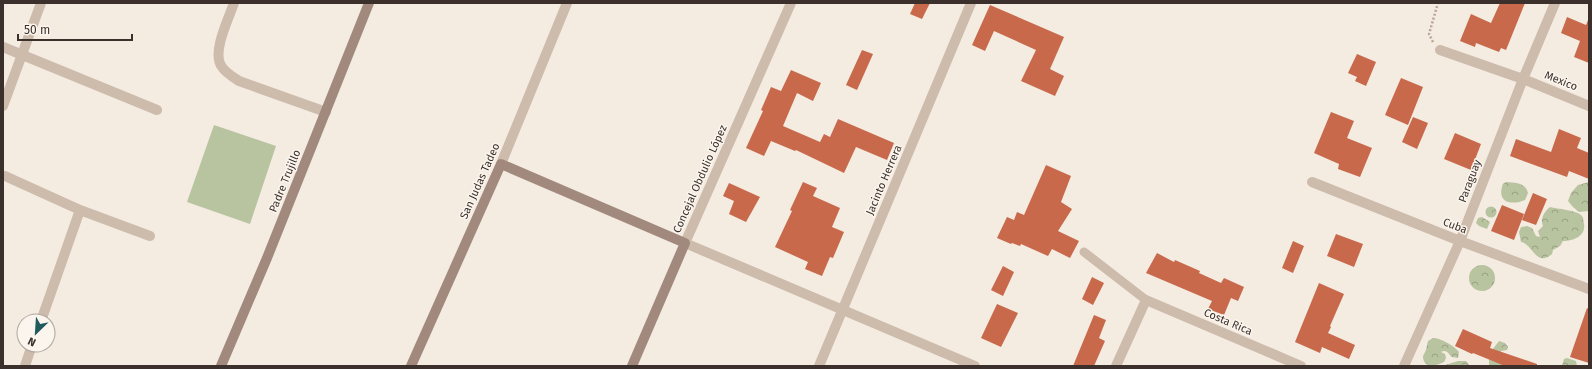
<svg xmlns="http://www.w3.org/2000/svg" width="1592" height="369" font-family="'Fira Sans',sans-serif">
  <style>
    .forest { fill: url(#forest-crowns) }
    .pitch { fill: #b8c4a0 }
    .building { fill: #c8694b }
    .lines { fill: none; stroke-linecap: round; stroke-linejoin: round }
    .path { stroke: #b9a596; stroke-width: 2.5; stroke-dasharray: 2 2; stroke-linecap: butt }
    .lane { stroke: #cdbbac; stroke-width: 9 }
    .street { stroke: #cdbbac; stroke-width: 10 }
    .secondary { stroke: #a18a7d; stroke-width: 10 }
    .labels { text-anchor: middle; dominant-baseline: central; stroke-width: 3; stroke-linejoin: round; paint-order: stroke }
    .street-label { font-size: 11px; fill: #3b302b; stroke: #fbf5ee }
  </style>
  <defs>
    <pattern id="forest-crowns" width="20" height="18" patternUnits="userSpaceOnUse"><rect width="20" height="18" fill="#b8c4a0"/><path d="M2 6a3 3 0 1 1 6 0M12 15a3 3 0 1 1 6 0" fill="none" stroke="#97a083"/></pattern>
  </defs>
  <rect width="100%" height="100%" fill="#f4ebe1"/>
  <path class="forest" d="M1506,182c10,1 19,0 22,11l-3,7c-14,6 -29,2 -22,-16z
    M1589,182v29l-10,1 -6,-5 -5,-6 3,-8 7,-8z
    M1485.5 212a5.5 5.5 0 1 1 11 0a5.5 5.5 0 1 1-11 0Z
    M1550,207c8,2 25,3 31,8 3,3 2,5 3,9 2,12 -10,17 -21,17l-3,5 -7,4 -1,4c-16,14 -19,-10 -31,-12l-2,-10 2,-5 6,-1 5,2 4,8 4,1 -2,-6 5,-5c-3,-7 1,-14 7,-19z
    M1482,217l8,5 -3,7 -8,-3 -3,-3 2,-5z
    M1469 278a13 13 0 1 1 26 0a13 13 0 1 1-26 0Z
    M1433,338c7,0 22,8 26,14l-1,6 -6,-1c-4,-3 -5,-8 -11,-5l4,2 1,4 -2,4c-8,4 -21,7 -21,-6l3,-6 2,-9z
    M1499,341l6,2 3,4 -1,3 -6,1 -1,2 5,13h-16v-12z
    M1567,358l9,3 1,5h-15l2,-7z
    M1458,361h8l4,5h-28z"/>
  <path class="pitch" d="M214,125l62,21 -26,78 -63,-22z"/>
  <path class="building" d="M915,3h15l-8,16 -12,-5z
    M1500,3h25l-19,47 -5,-2 -2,4 -23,-9 -1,4 -15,-6 11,-27 20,9z
    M990,5l74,32 -14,32 14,7 -9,20 -34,-15 15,-31 -42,-19 -9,20 -13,-6z
    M1567,17l19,8 2,-5 1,1v42l-15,-6 6,-16 -19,-8z
    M862,50l11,4 -16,36 -11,-5z
    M1357,54l19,8 -10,24 -11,-5 2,-4 -9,-4z
    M791,70l30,13 -8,18 -16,-8 -14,33 37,16 4,-8 6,3 8,-18 56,24 -7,17 -31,-13 -12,26 -48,-23 -1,1 -24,-10 -7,15 -18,-8 17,-37 -2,-1 10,-23 10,4z
    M1401,78l22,9 -15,38 -23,-10z
    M1331,112l23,9 -7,17 25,10 -12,29 -22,-8 1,-5 -25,-11z
    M1413,117l15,6 -11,26 -15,-7z
    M1559,129l22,9 -4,10 12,5v26l-20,-8 -2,6 -57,-21 6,-17 35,13z
    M1455,133l26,11 -10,26 -27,-11z
    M1046,165l25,11 -10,26 11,7 -14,22 21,10 -9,17 -18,-9 -4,7 -27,-12 -1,2 -8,-3 -1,1 -14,-6 10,-21 7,3 3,-8 7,3z
    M803,182l14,6 -4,8 27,12 -8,19 12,5 -11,26 -3,-1 -8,19 -17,-7 3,-7 -33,-15 17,-36 -2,-1z
    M729,183l31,14 -14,25 -17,-8 5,-13 -11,-5z
    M1533,193l14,6 -11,26 -14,-5z
    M1502,205l22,9 -10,26 -23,-9z
    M1336,234l27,10 -9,23 -27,-11z
    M1293,241l11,5 -11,27 -11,-5z
    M1157,253l17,9 1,-2 25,11 -1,2 22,10 3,-5 20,9 -6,14 -7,-3 -7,17 -16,-6 4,-8 -66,-28z
    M1003,266l11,6 -11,24 -12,-6z
    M1092,277l12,6 -11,22 -11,-6z
    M1319,283l25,11 -14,32 1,1 -3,6 27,12 -6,14 -27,-12 -2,6 -25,-11z
    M997,304l21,9 -17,34 -20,-9z
    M1587,308l2,1v54l-19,-6z
    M1094,315l12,5 -7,18 6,3 -11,25h-21z
    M1463,329l29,13 -2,6 47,16v2h-32l-32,-13 -1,1 -17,-8z"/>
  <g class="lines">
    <path class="path" d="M1433,42l-4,-8 9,-31"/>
    <path class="lane" d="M1084,252l62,48"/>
    <path class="street" d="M234,3c-5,15 -23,50 -12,64 4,6 11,10 17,14l87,31
      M791,3l-106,240 290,123
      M3,47l154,63
      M1440,50l83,29 66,27
      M3,106l38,-103
      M501,164l66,-161
      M5,176l75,34 70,26
      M1312,182l148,59 129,48
      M41,321l39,-111
      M25,366l7,-21
      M819,366l152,-363
      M1116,366l30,-66 155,66
      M1404,366l56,-125 63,-162 32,-76"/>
    <path class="secondary" d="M221,366l46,-108 102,-255
      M411,366l90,-202 184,79 -53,123"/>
  </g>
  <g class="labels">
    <g class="street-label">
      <text transform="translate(1561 81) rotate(22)">Mexico</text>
      <text transform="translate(700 179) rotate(-66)">Concejal Obdulio López</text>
      <text transform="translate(884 180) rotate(-67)">Jacinto Herrera</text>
      <text transform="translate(285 181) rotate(-68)">Padre Trujillo</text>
      <text transform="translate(480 181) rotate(-66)">San Judas Tadeo</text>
      <text transform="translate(1470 181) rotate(-69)">Paraguay</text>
      <text transform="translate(1455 226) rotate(21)">Cuba</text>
      <text transform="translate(1228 322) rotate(23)">Costa Rica</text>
    </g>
  </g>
  <rect width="1592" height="369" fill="none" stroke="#3b302b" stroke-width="8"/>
  <g transform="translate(36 333) rotate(205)"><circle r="19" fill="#fbf5ee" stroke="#aea6a0"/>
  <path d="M0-3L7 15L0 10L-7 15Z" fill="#1f5a5e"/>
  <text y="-6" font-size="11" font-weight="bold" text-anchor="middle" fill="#3b302b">N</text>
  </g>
  <path d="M18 34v6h114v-6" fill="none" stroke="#3b302b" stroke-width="2"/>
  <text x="24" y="34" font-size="12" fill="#3b302b" stroke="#fbf5ee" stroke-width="3" paint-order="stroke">50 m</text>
</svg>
